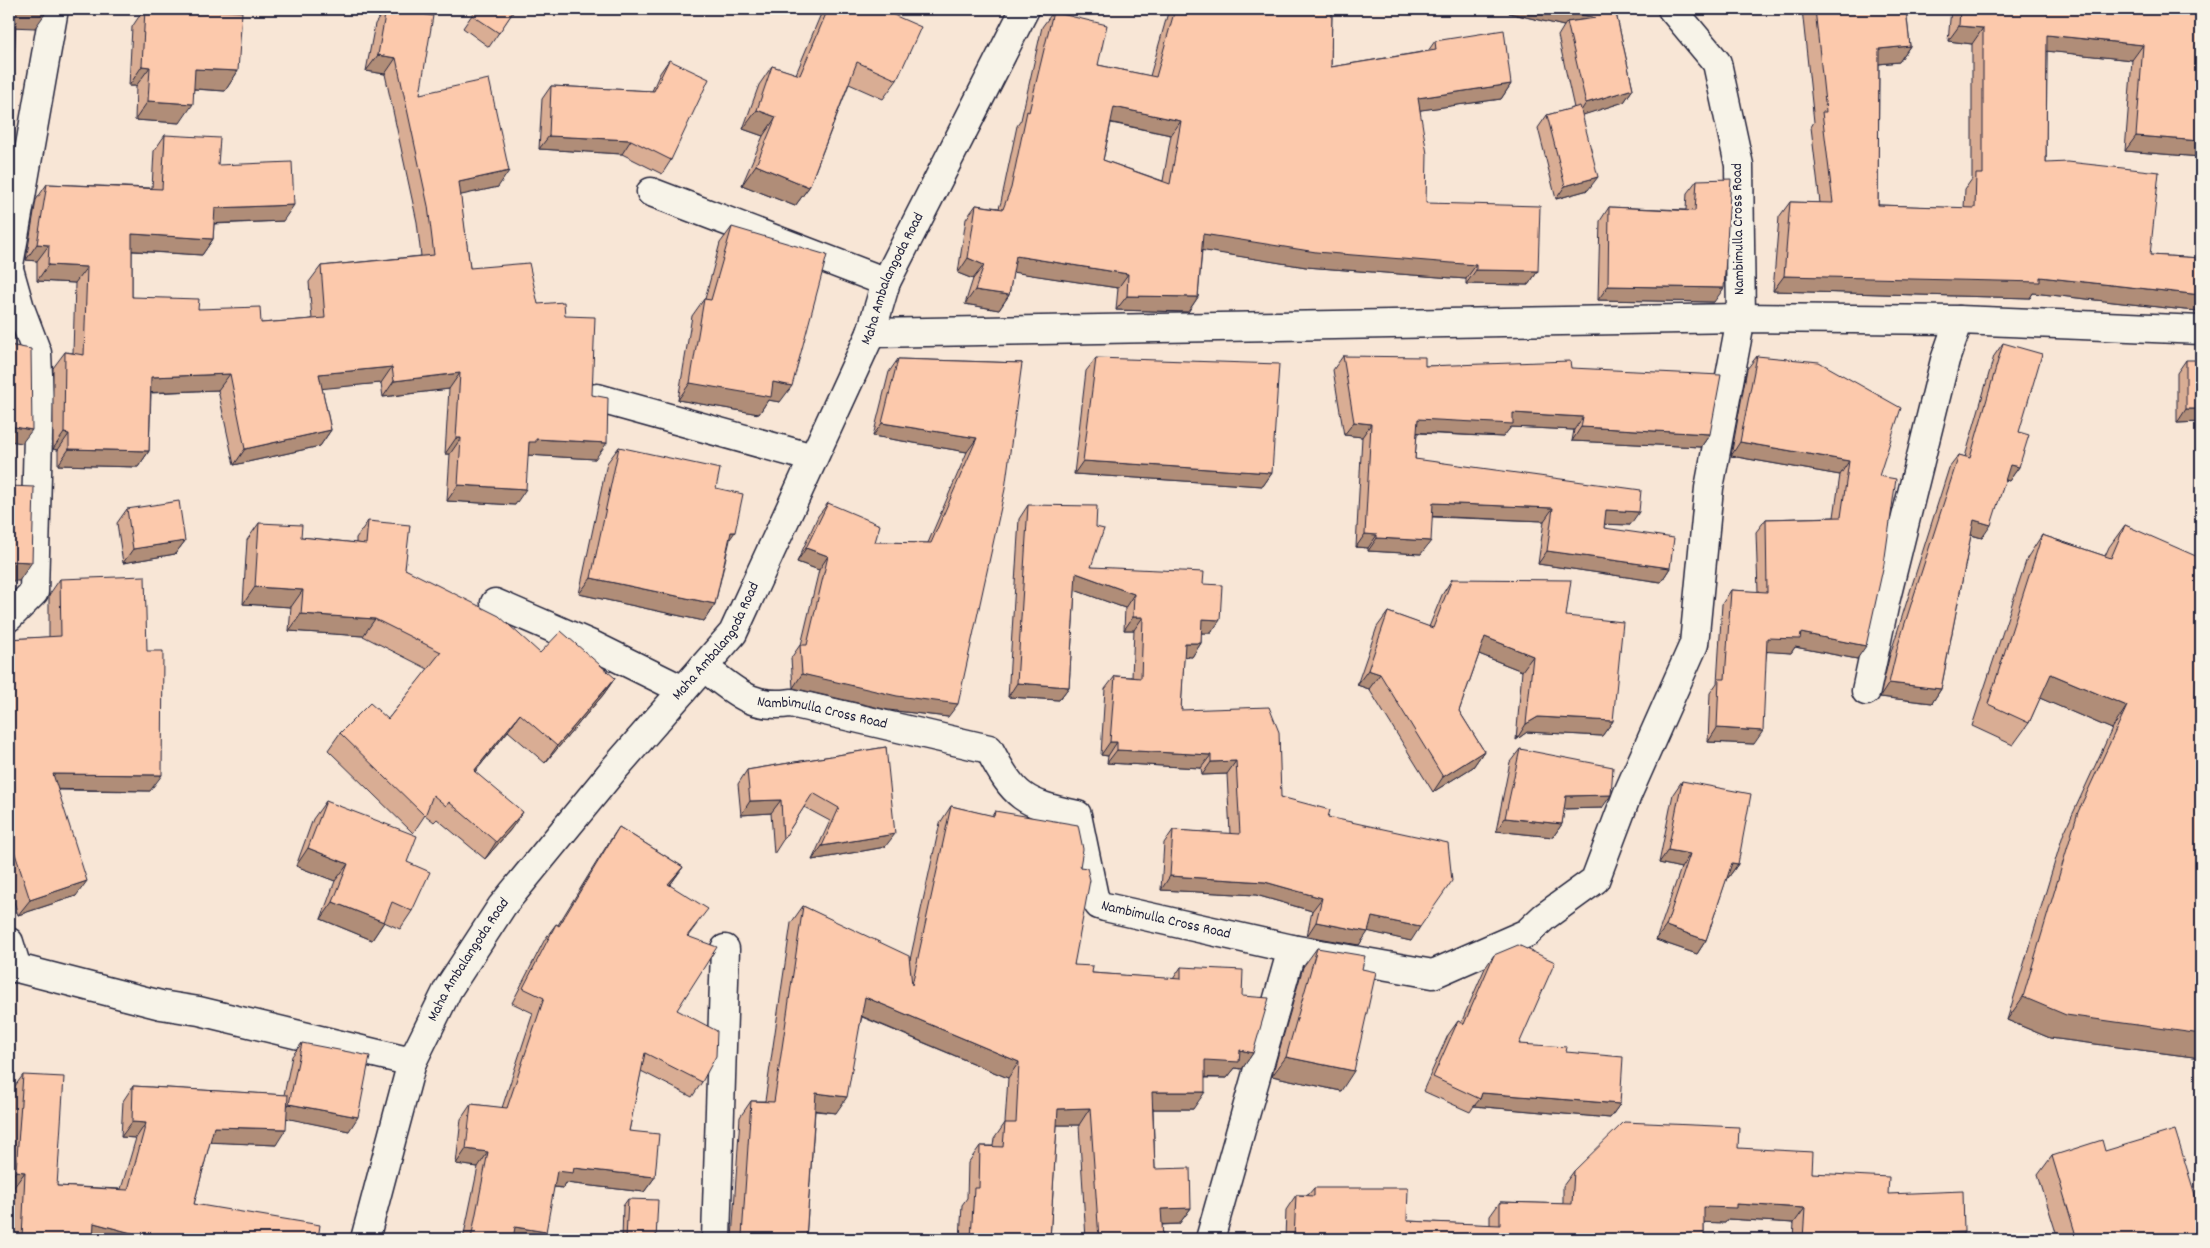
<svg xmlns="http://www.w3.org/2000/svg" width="2210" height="1248" font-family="Dekko,sans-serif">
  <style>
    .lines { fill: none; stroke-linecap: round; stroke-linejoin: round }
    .minor-casing { stroke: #22223b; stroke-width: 31 }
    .minor { stroke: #f7f3e8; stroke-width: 28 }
    .wall { fill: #d9ad94; stroke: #22223b; fill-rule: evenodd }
    .shaded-wall { fill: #b08d78; stroke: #22223b }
    .building { fill: #fcc9ac; stroke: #22223b; fill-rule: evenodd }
    .labels { text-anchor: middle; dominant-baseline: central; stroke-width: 5; stroke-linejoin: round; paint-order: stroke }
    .street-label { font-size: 15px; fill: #22223b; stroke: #f7f3e8 }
  </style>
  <rect width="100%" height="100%" fill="#f8e6d6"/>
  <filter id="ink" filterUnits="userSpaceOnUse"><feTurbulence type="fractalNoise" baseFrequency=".02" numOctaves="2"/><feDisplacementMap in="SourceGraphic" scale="10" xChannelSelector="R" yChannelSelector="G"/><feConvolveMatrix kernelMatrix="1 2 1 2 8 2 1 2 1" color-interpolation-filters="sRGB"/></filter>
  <g filter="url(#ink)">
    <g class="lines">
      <defs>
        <g id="minor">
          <path d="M651,192l235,90"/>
          <path d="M9,265l45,-256"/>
          <path d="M9,269l11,39 17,45 2,43 -5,196 -25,25"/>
          <path d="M871,333l870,-15 218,2 242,10"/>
          <path d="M597,398l216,60"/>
          <path d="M495,603l97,42 91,45"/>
          <path id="s1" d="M703,667c32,23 46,42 88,36l198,46c26,49 34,54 88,66l17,82 5,8 6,2 187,42 141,25 94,-41 17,-16 51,-37 32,-85 67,-151 15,-156 32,-170 -2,-153 -22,-102 -45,-54"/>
          <path d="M1866,691l19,-89 60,-242 14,-40"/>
          <path d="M9,942l8,26"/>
          <path d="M9,968h8l144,37 38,6 213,51"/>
          <path id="s2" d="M365,1239l47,-177 36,-73 54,-83 113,-138 118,-135 138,-300 15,-51 139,-273"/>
          <path d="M716,1239l9,-290"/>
          <path d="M1210,1239l82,-290"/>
        </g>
      </defs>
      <use href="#minor" class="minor-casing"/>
      <use href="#minor" class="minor"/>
    </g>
    <path class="wall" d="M144,9h31l63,62 -13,20 -31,-2 -14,34 -45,-3 1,-34h-7l3,-59z
      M385,9h8l27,85 78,93 -38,8 10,73 68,36 27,12 27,79 3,64 -67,-4 -13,50 -68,-4 3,-47h-5l4,-65 -66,8 -2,-14 -59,5 9,42 -11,16 -86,19 -16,-75 -67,3 -2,58 -11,16 -80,-2v-15l-5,-1v-81l12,-16 8,1 2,-70 -38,-2v-20l-11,-1 10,-60 11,-16 105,4 2,-37 11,-16 53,30 65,56 -69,3 -1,15 -11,16 -70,-4v46l66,12 63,14 51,-4 -3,-37 12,-16 100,-10 -4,-34 -32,-148 -19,-3 9,-47z
      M476,9h39l-26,38 -26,-19z
      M823,9h57l17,71 -14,19 -34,-15 -40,103 -14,19 -53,-21 21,-49 -20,-7 16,-44 13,-19 24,8z
      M1169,9h163l-1,58 97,-16 7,-10 76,43 -10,15 -81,11 6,93 112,68 -10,14 -62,-1v-5l-160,-12 -104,-17 -4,47 -10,15 -72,-2 2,-22 -105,-16 -4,23 -10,15 -34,-6 8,-25 -15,-6 8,-54 10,-14 23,3 2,-6 16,-76 4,-6 21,-93 11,-15 45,53 52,11zM1111,123l60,12 -8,46 -60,-21z
      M1508,9h107l18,80 -9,13 -42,13 6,75 -32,9 -18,-71 9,-13 27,-7 -16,-72 6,-10 -55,-13z
      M1802,9h104l4,37 -11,16 -20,2 -1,141 86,3 1,-19 7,-10v-135l-24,-3 3,-32h250v148l-76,-6 7,-91 -85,-9 -1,112 104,92 51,3v53l-16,-1 -152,-17 -3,5 -257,-7 6,-74 11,-15 30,1 -9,-76 3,-5z
      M669,60l2,100 -9,14 -40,-20 -83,-5 3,-50 9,-13 101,5 8,-18z
      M1697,180l17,122 -116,-2 2,-79 9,-14 77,3 1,-17z
      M732,227l48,175 -12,-2 -9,14 -81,-14 14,-84 12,-17h1l15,-56z
      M2003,343l16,89v35l-10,14 -3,-1 -24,58 -11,-3 -30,154 -9,14 -52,-6 9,-39 60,-190 10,-13 6,2 29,-101z
      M1343,356l82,10 146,2 139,66 -9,13 -129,-6 2,-11 -63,-3 -8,10 -86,-4 -2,26 215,66 -26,-1v4l66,40 -9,14 -123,-18 6,-43 -112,-4 -11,37 -53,-3v-3l-12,-1 6,-110 -18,-2 -11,-65z
      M1757,356l122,120 -22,183 -62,-12 -4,6 -24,-2 -13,93 -46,-2 2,-49 7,-10 5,-79 9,-14 27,2 -2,-60 10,-13 68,-2 6,-42 -109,-19 16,-87z
      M1096,358l176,115 -9,13 -189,-12 12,-103z
      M898,359l124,4 -74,354 -60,-7 -95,-22 -2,-30 9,-13h1l18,-75 -22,-8 21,-46 10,-13 47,39 53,1 39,-91 -94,-16 16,-64z
      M2186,360l15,62 -24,1v-50z
      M619,447l97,41 14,52 -15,64 -11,17 -125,-27 28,-131z
      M1028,505l63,62 112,17 8,49h-10v10l-9,14 -8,-1 -3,54 100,87 47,20 83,124 -43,-10 -9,14 -52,-9 5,-25 -56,-16 -95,-5 3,-47 9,-13 57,4 -3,-60 -25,1 -1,-7 -94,-5 1,-7 -7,-1 4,-66 10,-13 17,1 2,-47h-10l1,-22 -50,-18 -6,97 -10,13 -51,-3 11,-178z
      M127,509l58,32 -10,13 -52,9 -6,-40z
      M368,521l37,48 135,84 75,25 -12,17 -58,68 -37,-32 -33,41 36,57 -26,30 -48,-40 -3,3 -9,-7 -12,18 -85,-83 12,-17 48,-14 40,-50 -65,-33 -74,-5 2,-24 -48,-3 4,-64 12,-17 42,14 55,6v-5z
      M2125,525l76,36v497l-151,-20 -43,-18 56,-185 49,-106 -72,-31 -11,25 -16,22 -41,-19 55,-168 15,-23 63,21 4,-9z
      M60,579l90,212 -92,-1 18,106 -58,19 -9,-30v-246l40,-2v-42z
      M1452,579l114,37 47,105 -11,15 -75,-4 -11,8 6,-69 -43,-17 -20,57 25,40 -11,16 -40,25 -64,-103 -12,-4 20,-58 11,-15 41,15 13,-32z
      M886,747l-1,100 -73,13 18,-39 -26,-14 -30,47 -3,-41 -30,2 -3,-31 9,-14z
      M1520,749l82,59 -38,1 -2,15 -9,13 -57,-6 14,-69z
      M1682,781l56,83 -10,14 -1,-1 -21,63 -9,14 -41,-14 25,-72 -22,-5 14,-69z
      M326,801l81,61 5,49 -12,18 -16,-7 -12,18 -51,-21 14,-38 -39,-15 17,-47z
      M951,806l41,10 3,-5 85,56 -6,98 18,8 81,6 8,-12 61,29 11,57 -11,16 -7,-1 -8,10h-22l-12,31h-40l2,60 36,39 -12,16 -17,1 1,14h-77l-7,-114h-22l-7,114h-90l2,-34 5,-7 1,-35 12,-17h13l1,-7 11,-16 3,-45 -146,-61 -26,96 -21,-2 -9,128h-74l8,-122 11,-16h14l26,-178 12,-17 107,54 30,-137z
      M619,827l64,40 -13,18 27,39 -9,12 -11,74 25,72 -10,15 -51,-26 -12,60 26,46 -11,15 -78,-9 -3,5 -9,-1 -13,52h-78l15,-72 -22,-3 5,-45 10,-15 31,4 31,-95 -21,-10 33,-64 11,-15 2,1 51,-83z
      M1317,948l45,21 -21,122 -69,-15 31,-109z
      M1494,955l25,89 47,8 54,52 -10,14 -136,-12 -4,6 -47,-21 25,-56 10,-14 3,2 24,-55z
      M302,1043l47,88 -62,-13 -11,27 -66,-3 -16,62 124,35h-306l2,-52h-5v-50l3,-47 11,-15 34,111 64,3 15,-51 -15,-1 2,-36 10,-15 151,9 8,-39z
      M1738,1148l74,25 76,21 76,38 -5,7h-166l1,-16 -66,-4 -3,4 -21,-1v17h-419l1,-29 10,-15h12l6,-7 93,33 83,4v-9l10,-14 63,2v-18l11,-15z
      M2105,1151l96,88h-143l-20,-64 14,-19z
      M628,1199l28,40h-34l1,-33z"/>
    <path class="shaded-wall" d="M9,9l38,2 -12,17 -26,-1z
      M1512,9h45l39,9 -29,4 -3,4 -55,-13z
      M1959,26l24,2 -11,16 -24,-3z
      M2047,35l96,10 -11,15 -96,-10z
      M1910,46l-11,16 -31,3 11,-16z
      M378,55l18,3 -11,16 -19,-3z
      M142,66l8,1 -14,19h-7z
      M195,69l43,2 -13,20 -43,-3z
      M1511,84l-10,15 -94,13 11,-14z
      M1633,89l-9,13 -47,15 9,-14z
      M148,101l45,3 -13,19 -45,-3z
      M1114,107l67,14 -10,14 -67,-14z
      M757,110l19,7 -13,19 -20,-7z
      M549,136l82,4 -9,14 -83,-5z
      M2136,136l65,5v16l-76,-6z
      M756,165l53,22 -14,19 -53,-21z
      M509,171l-11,16 -50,11 11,-16z
      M1598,177l-10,13 -32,9 9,-13z
      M294,205l-11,16 -79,3 11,-16z
      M132,234l81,5 -11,16 -81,-5z
      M1203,234l273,31 -10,14 -160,-12 -113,-18z
      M37,244l12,1 -12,16 -11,-1z
      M1016,256l112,18 -10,14 -113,-17z
      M968,258l16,7 -11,14 -15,-6z
      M48,265l39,2 -12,16 -38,-2z
      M1476,270l62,1 -10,14 -62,-1z
      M1784,276l256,1 161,18v16l-16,-1 -152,-17 -3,5 -257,-7z
      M1608,286l116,2 -10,14 -116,-2z
      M975,290l34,5 -10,15 -34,-6z
      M1127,296l71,1 -10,15 -72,-2z
      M392,367l-11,16 -73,7 11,-16z
      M460,373l-11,16 -66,8 11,-16z
      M230,374l-12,16 -78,3 11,-16z
      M773,382l19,4 -12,16 -12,-2 -9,14 -81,-14 12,-17z
      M2186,409h15v13l-24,1z
      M1513,413l70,4 -9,13 -63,-3 -8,10 -94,-5 9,-13z
      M1354,422l17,2 -9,13 -18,-2z
      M882,423l95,15 -10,14 -94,-16z
      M9,426l23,4 -10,13 -13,-2z
      M1581,427l129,7 -9,13 -129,-6z
      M331,430l-11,16 -86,19 11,-16z
      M64,433l5,1 -11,16 -5,-1z
      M456,438h5l-11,16h-5z
      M536,439l71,4 -12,16 -68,-4 2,-13z
      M1740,442l109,19 -9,14 -109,-19z
      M69,449l80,2 -11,16 -80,-2z
      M1083,461l189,12 -9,13 -189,-12z
      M2010,465l9,2 -10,14 -8,-3z
      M458,485l68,4 -11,16 -68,-4z
      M1433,503l120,5 -9,13 -121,-5z
      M1606,510l33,2 -9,13 -33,-1z
      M1974,520l17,5 -9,13 -17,-5z
      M731,532h4l-12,17z
      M1365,534l12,1 -9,13 -12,-1z
      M1377,538l54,3 -10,13 -53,-3z
      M185,541l-10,13 -52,9 10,-14z
      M806,548l22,8 -9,14 -22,-8z
      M1547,551l123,17 -9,14 -123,-18z
      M9,561l23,1 -13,19h-10z
      M1076,573l58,21 -9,14 -59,-21z
      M591,578l124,26 -11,17 -125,-27z
      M255,587l48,3 -12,17 -48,-3z
      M301,614l74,5 -12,17 -74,-5z
      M1133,617h10l-9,13h-10z
      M1202,619l18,1 -9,13h-18z
      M1801,633l65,13 -9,13 -62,-12 -4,6 -33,-2 9,-13z
      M1485,637l48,19 -11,15 -48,-19z
      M1185,643h16l-9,14 -16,-1z
      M1368,670l12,4 -11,15 -12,-4z
      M802,674l156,30 -10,13 -60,-7 -95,-22z
      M2051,674l76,32 -15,23 -77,-33z
      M615,678l-12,17 -58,68 12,-17z
      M1017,683l52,4 -10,13 -51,-3z
      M1889,683l52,6 -9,14 -52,-6z
      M520,714l-12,17 -46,57 12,-17z
      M1538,717l75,4 -11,15 -75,-4 -11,8 10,-16z
      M1717,728l46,3 -9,13 -46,-2z
      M1110,742h7l-9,14 -7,-1z
      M1117,750l94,5 -10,13 -94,-5z
      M1484,751l-11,16 -40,25 10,-15z
      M1236,761l-9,13 -25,1 9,-13z
      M53,774l109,1 -12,16 -108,-2z
      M1611,795l-9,13 -45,1 9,-13z
      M781,800l-10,13 -30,2 9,-14z
      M523,812l-12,17 -26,30 11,-17z
      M1505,818l57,6 -9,13 -57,-6z
      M895,834l-10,13 -73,13 10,-14z
      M308,848l40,16 -13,17 -39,-15z
      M1668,850l22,4 -9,14 -22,-5z
      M1732,863l6,1 -10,14 -6,-2z
      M683,867l-11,15 -15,17 11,-15z
      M1170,876l95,6 57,16 -10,13 -56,-16 -95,-5z
      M87,881l-11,15 -58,19 12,-15z
      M333,902l51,20 -12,18 -51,-21z
      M1372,917l48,10 -9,14 -49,-11z
      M1316,922l52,10 -9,13 -52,-9z
      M1666,926l40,14 -9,14 -41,-14z
      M865,997l154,65 -11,16 -154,-65z
      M2023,997l178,37v24l-151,-20 -43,-18z
      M1240,1050l13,3 -11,16 -7,-1 -8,10 -33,-1 11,-17z
      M1286,1057l68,14 -13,20 -69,-15z
      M1152,1092h53l-12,17h-52z
      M816,1093l31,4 -11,16 -32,-4z
      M1482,1093l138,11 -10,14 -136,-12 6,-7z
      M289,1104l69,13 -9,14 -69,-14z
      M1090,1108l-11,17h-32l11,-16z
      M132,1122l14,1 -10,15 -15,-1z
      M214,1127l72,2 -10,16 -72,-3z
      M466,1149l22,3 -10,15 -22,-3z
      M574,1168l81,9 -11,15 -78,-9 -3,5 -16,-2 10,-15z
      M16,1171l9,1 -11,15h-5v-5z
      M1736,1204l69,4 -11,15 -66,-4 -3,4 -32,-1 11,-15z
      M1191,1208l-12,16 -29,1 11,-16z
      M94,1223l60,16h-66z
      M515,1227l31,5 -5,7h-34z
      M1964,1232l-5,7h-85l3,-4z
      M742,1236l40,3h-42z"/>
    <path class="building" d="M9,9h38v2z
      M145,9h30l67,3 -4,59 -43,-2 -2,35 -45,-3 2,-34 -8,-1z
      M386,9h7l40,7 -13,78 69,-15 20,92 -50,11 11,86 59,-5 9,41 26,-2 1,14 30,1 -3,78 16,3 -1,45 -71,-4v3h-7l-3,47 -68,-4 3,-47h-5l4,-65 -66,8 -2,-14 -73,7 12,56 -86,19 -15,-75 -79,3 -2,74 -80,-2v-15l-5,-1 1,-81 19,3 3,-88 -39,-2 1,-20 -12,-1 10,-60 115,5 3,-54 55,3 -2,27 74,-3 2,43 -79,3 -2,31 -81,-5v63l67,2 -1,10 62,-2 1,16 64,-5 -4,-52 113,-11 -6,-49 -32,-148 -18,-3z
      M476,9h39l-16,24 -27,-18z
      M828,9h52l41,18 -24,53 -40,-18 -48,125 -53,-22 20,-48 -19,-7 15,-44 28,9z
      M1175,9h157l-1,58 105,-17 -1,-9 69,-11 7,54 -93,14 9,56 -1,49 114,3 -2,65 -62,-1v-5l-160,-13 -113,-18 -5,63 -71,-1 1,-22 -112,-18 -7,39 -34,-5 9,-25 -16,-7 8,-53 27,4 8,-21 16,-77 2,1 24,-100 54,13 -9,40 58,12zM1114,107l67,14 -11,63 -67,-24z
      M1557,9h58l18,80 -47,14 -19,-81 29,-4z
      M1815,9h91l4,37 -31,3 -1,156 97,3 1,-34h7v-146l-24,-2 1,-17h241v132l-65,-5 7,-91 -96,-10 -1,128 22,-1 91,10 -9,83 51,3v37l-161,-18v5l-256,-6 6,-74 43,1 -11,-91h4z
      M9,20l7,1 -4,82h-3z
      M669,60l40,19 -38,81 -40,-20 -82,-4 2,-50 103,5z
      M1580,106l18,71 -33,9 -18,-71z
      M1731,179l-7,109 -116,-2 1,-79 86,4 2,-31z
      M9,185h5l-5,31z
      M732,227l95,28 -35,131 -19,-4 -2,15 -81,-14 14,-84 7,1z
      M2003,343l39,11 -23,78 10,3 -10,32 -9,-2 -19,60 -17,-5 -33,169 -52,-6 9,-38 61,-190 11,3z
      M9,345l22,4 1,81 -23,-4z
      M1343,356l82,1v9l145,-5 1,7 150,7 -11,59 -129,-7 2,-10 -70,-4v11l-95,-5 -3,40 226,31 -2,22 -33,-2 -2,18 70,10 -4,30 -123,-17 6,-43 -120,-5 -2,38 -54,-3v-3l-12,-1 6,-110 -17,-2z
      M1757,356l62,6 82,46 -22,68 17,3 -12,85 -18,82 -65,-13 -1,6 -33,-1 -4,93 -46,-3 2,-49h6l6,-89 36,2 -1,-73 75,-2 8,-56 -109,-19z
      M1096,358l183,6 -7,109 -189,-12z
      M898,359l124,4 -17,126 -47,215 -61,-8 -95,-22 -2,-29h7l21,-89 -22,-8 22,-45 52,22 -5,17 56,1 46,-105 -95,-15z
      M2186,360h15v49h-15z
      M619,447l101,22 -4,19 27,6 -8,38h-4l-16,72 -124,-26z
      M9,486l25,1 -2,75 -23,-1z
      M179,501l6,40 -52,8 -6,-40z
      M1028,505l69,1 -1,21 8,2 -13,38 113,5 -1,12 19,1 -2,35 -18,-1 -1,24h-16l-4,67 88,-3 10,25 2,65 49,13 -2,7 120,26 4,38 -32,46 -48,-10 -4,15 -52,-10 6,-24 -57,-16 -95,-6 3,-46 67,4 -4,-73 -25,1v-7l-94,-5v-8h-7l5,-66 26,2 2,-61h-10l1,-23 -58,-21 -7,114 -52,-4z
      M368,521l42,4 -5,44 94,47 41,37 21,-22 54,47 -58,68 -37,-32 -46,57 49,41 -27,30 -47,-40 -3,4 -13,-11 -8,21 -85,-83 30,-30 18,16 53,-67 -66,-33 -74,-5 2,-24 -48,-3 4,-64 43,2 -1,12 65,7z
      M2125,525l73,32 3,4v473l-135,-19 -43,-18 55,-185 49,-106 -76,-32 -22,49 -41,-19 54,-169 69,23z
      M145,576l2,75h16l-1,124 -109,-1 34,107 -57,19 -21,-65v-196l52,-3 -1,-57z
      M1452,579l119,1 -5,36 57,6 -10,99 -75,-4 -12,7 7,-68 -48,-19 -26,74 25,40 -41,26 -63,-103 -12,-4 20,-58 45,16z
      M886,747l9,87 -73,12 17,-38 -26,-15 -30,47 -2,-40 -31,1 -3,-31z
      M1520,749l93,18 -2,28 -45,1 -4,28 -57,-6z
      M1682,781l69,13 -13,70 -6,-1 -26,77 -40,-14 24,-72 -22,-4z
      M326,801l91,35 -10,26 23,10 -18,39 -20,-9 -8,20 -51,-20 15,-38 -40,-16z
      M951,806l43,10 1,-5 83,14 5,24 -3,18 7,1 3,12 -16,85 19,1 -1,7 89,6v-12l62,3 -1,26 27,2 -16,55 -13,-3 -1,12 -34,-2v32h-53l3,77 35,-1 1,40 -30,1 2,30h-64l-9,-131 -32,1 -8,130h-79l3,-51h5l1,-42 23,1 2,-24h11l3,-61 -154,-65 -18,100 -31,-4 -10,146h-24l-40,-3 9,-135 23,1 29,-196 106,50 3,29z
      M619,827l64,40 -15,17 40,25 -21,27 30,11 -40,63 40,21 -1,25 -14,26 -57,-29 -16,78 30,3 -4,43 -81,-9 -1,5 -16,-2 -11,61 -31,-5 -2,12h-42l17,-87 -22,-3 5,-45 36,4 37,-110 -21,-10 33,-64 3,2z
      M1518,945l37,17 -36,82 48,3 -1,5 57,5 -3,47 -138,-11 -2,6 -47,-22 25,-56 6,3 30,-69z
      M1317,948l48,8 -3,13 14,3 -22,99 -68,-14z
      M302,1043l68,13 -12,61 -69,-13z
      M23,1075l41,2 -7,109 71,4 18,-67 -14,-1 1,-36 155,9 -2,34 -72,-2 -20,77 126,21 -2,14h-164l-60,-16 -1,16h-71l3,-67 -9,-1z
      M1624,1122l115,5 -1,21 75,4 -1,21 77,4 -1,17 75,-3 1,41 -87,3v4h-74l2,-31 -69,-4v4l-32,-1v32h-410l2,-44 18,1v-8h94l-1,33 93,4v-23l72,2 2,-33z
      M2175,1130l26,84v25h-124l-25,-83 50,-16 3,11z
      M628,1199l30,1 -2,39h-30z"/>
  </g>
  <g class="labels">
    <g class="street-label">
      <text transform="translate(1739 229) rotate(-91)">Nambimulla Cross Road</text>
      <text stroke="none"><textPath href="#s2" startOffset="1110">Maha Ambalangoda Road</textPath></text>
      <text stroke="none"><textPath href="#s2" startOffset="705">Maha Ambalangoda Road</textPath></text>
      <text stroke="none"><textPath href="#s1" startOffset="131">Nambimulla Cross Road</textPath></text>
      <text stroke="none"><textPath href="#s1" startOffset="580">Nambimulla Cross Road</textPath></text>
      <text stroke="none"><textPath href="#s2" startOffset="300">Maha Ambalangoda Road</textPath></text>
    </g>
  </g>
  <rect width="2210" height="1248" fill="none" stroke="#f7f3e8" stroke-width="30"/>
  <rect x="15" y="15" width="2180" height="1218" fill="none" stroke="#22223b" stroke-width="2" filter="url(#ink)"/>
</svg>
